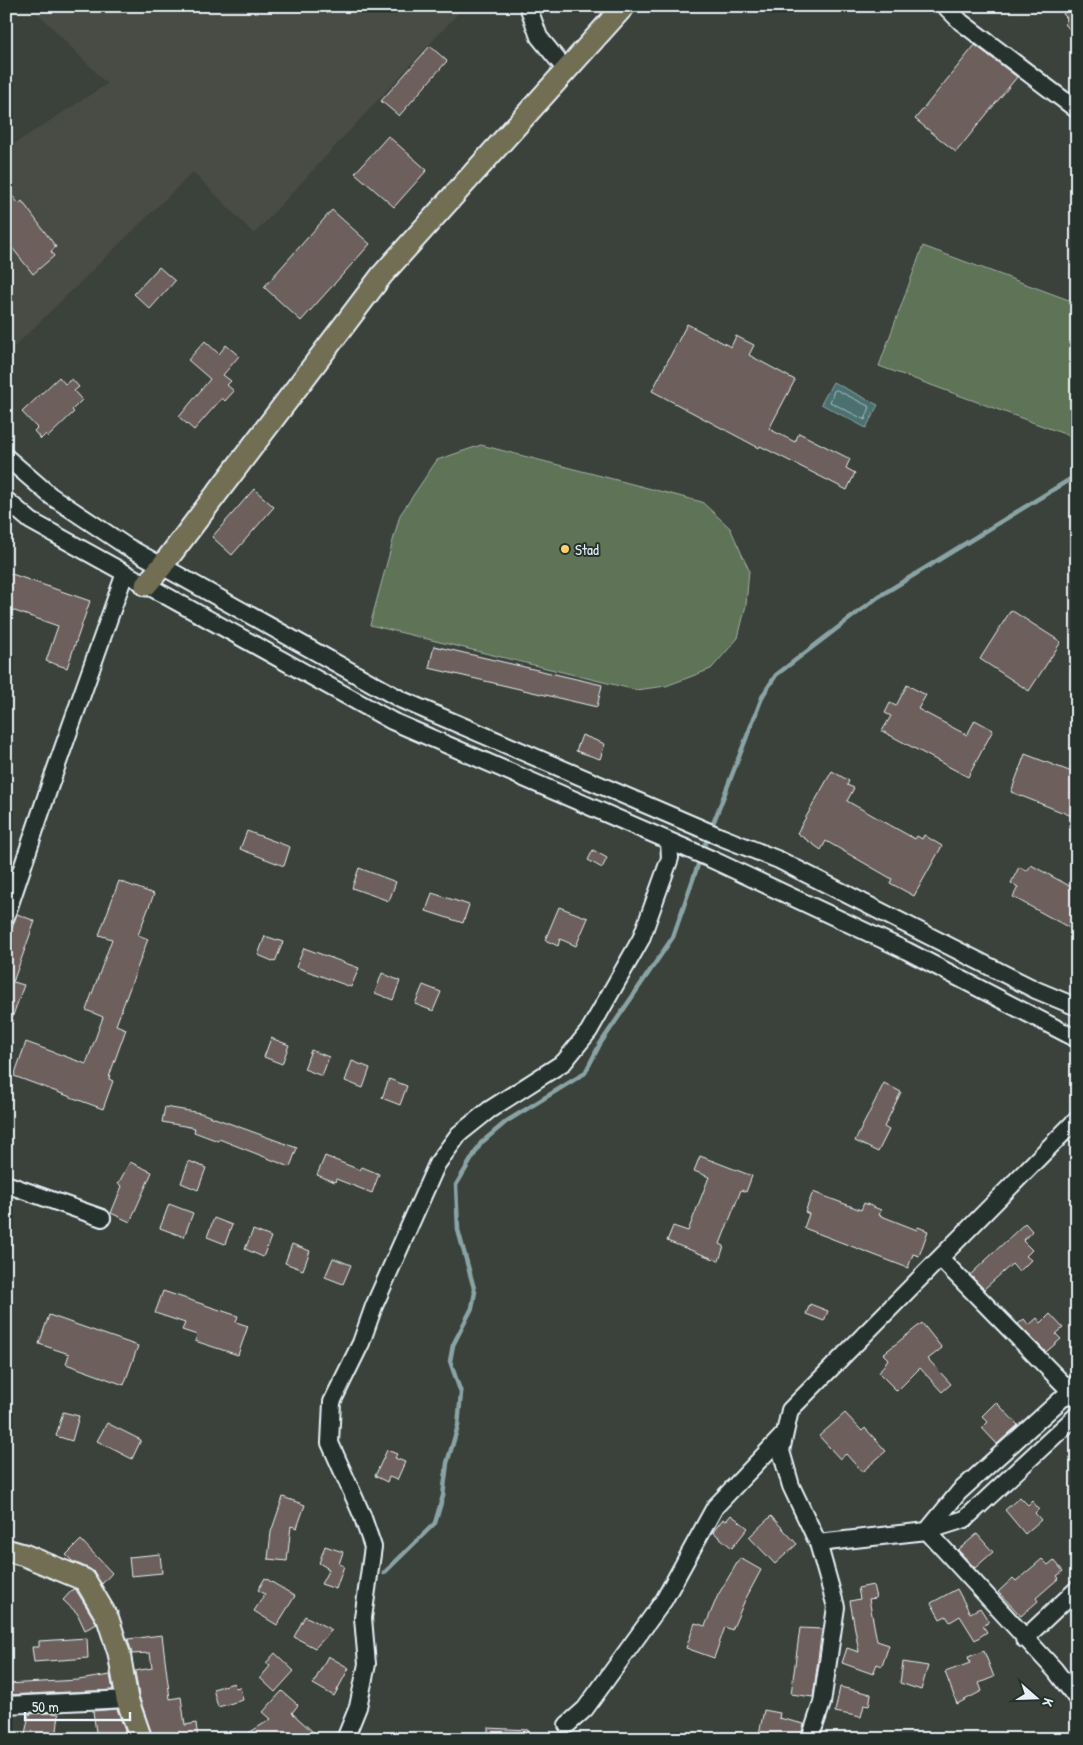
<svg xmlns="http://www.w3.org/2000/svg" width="1083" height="1745" font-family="'Patrick Hand',sans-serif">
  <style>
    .built { fill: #4a4b45 }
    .green { fill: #5e7357; stroke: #a3b2a8 }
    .water { fill: #4b706f; stroke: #8aa4a6 }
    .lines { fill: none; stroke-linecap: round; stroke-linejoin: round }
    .shore { stroke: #a9bdc1; stroke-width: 1 }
    .stream { stroke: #8aa4a6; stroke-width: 4.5 }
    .building { fill: #6d615b; stroke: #e8f1f8 }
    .minor-casing { stroke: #e8f1f8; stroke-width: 20 }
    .major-casing { stroke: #e8f1f8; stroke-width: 25 }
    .minor { stroke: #26332d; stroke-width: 16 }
    .major { stroke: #726e52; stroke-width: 21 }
    .poi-dot { fill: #ffd166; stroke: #26332d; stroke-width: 2 }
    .labels { text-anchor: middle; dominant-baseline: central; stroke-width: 4; stroke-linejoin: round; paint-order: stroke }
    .poi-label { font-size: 15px; fill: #e8f1f8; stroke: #26332d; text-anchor: start }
  </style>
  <rect width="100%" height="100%" fill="#3b413b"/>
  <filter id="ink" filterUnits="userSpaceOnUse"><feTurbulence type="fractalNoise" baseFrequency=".02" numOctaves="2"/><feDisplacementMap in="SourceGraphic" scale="10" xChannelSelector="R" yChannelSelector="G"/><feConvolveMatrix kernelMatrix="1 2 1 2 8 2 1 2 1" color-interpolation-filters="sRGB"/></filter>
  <g filter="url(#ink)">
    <path class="built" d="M31,6h434l-211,228 -61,-62 -187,183v-206l101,-65z"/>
    <path class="green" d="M923,246l154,57v115l-7,18 -191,-70z
      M481,445l221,57 28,26 19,42 -3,35 -8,33 -27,31 -45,17 -30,4 -266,-65 30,-110 37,-55z"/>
    <path class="water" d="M833,382l45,23 -12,23 -45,-24z"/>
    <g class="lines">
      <path class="shore" d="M837,390l33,17 -5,13 -35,-18 4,-11z"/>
      <path class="stream" d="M711,829l52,-134 13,-20 102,-78 199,-122
        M384,1573l51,-50 8,-27 4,-33 11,-37 3,-33 -11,-32 3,-16 19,-37 3,-16 -17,-62 -2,-45 25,-42 26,-22 78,-48 15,-29 73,-107 35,-101"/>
    </g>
    <path class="building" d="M1069,6h8v32l-12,-14 2,-6 -4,-4z
      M975,45l42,32 -61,75 -41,-33z
      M430,46l17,15 -48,55 -18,-15z
      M388,136l39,34 -33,37 -39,-34z
      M6,188l13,16 3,-3 34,46 -5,4 3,5 -21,18 -27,-34z
      M332,210l38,34 -69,77 -37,-34z
      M159,267l16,14 -25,28 -16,-15z
      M687,324l44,23 5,-11 18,9 -5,10 46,25 -26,49 26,13 4,-9 51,26 -4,9 9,5 -8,17 -87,-44 -1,2 -107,-57z
      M205,341l14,13 7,-9 13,11 -16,19 8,6 -4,4 7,6 -9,10 -3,-3 -28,32 -15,-13 31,-38 -22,-19z
      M59,377l6,7 7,-5 7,8 -5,4 8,9 -10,10 2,2 -26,25 -2,-3 -5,5 -7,-8 3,-3 -15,-16z
      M254,489l20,18 -42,48 -20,-18z
      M6,572l84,29 -23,67 -21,-7 12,-35 -52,-18z
      M1011,610l50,32 -32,49 -49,-32z
      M434,646l168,39 -5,22 -168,-39z
      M907,685l19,10 -8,14 30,16 19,10 8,-15 18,10 -25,47 -86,-46 9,-15 -6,-3 5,-10 6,3z
      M582,735l23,9 -5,15 -24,-8z
      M1025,754l52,20v44l-66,-26z
      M832,771l17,10 -2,4 7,3 -7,13 68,38 2,-3 5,3 2,-4 18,11 -28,50 -24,-13 2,-4 -66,-38 -5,9 -24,-17z
      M247,831l43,16 -6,19 -44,-17z
      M593,850l14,8 -5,10 -14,-8z
      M1031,865l46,25v42l-64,-35 5,-10 -7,-4 8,-16 8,4z
      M359,868l37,14 -7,19 -37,-13z
      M119,881l35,13 -16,41 10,4 -32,86 10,4 -16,45 -1,5 4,2 -10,28 -89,-33 12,-34 60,22 17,-47 -17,-7 26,-71 -13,-4z
      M432,893l37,12 -6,18 -37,-12z
      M559,907l29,11 -12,28 -16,-7 -2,7 -13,-6z
      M17,914l18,7 -22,61 11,3 -16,44 -2,-85z
      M265,936l18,6 -8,20 -17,-7z
      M304,948l55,20 -8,19 -55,-20z
      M382,973l18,8 -7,19 -18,-7z
      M423,985l18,7 -8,19 -18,-7z
      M271,1038l18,7 -7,19 -18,-7z
      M311,1050l18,7 -7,19 -18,-7z
      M352,1061l18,7 -7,20 -18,-7z
      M389,1079l18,7 -7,19 -18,-7z
      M884,1083l17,9 -17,35 5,3 -11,22 -23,-11z
      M165,1107l36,6 96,35 -7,19 -71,-28 -1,2 -24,-9 1,-4 -33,-6z
      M325,1156l35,14 2,-3 17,7 -7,19 -36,-14 -1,3 -18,-7z
      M700,1156l52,20 -6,16 -5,-2 -21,54 4,2 -5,15 -52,-20 6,-15 15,5 21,-54 -15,-6z
      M189,1161l17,7 -8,22 -17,-7z
      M130,1162l22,10 -22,50 -19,-9 11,-27 -4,-2z
      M813,1192l48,18 3,-7 17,7 -2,5 38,15 1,-3 10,4 -9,25 -6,-2 -5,14 -104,-40 5,-14 -4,-2z
      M169,1204l24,9 -9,24 -24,-9z
      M214,1218l18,7 -7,19 -18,-7z
      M1025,1223l7,8 -9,10 9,9 -6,6 5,4 -12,12 -7,-8 -28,25 -14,-14z
      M253,1230l18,7 -8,20 -18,-8z
      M292,1244l18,7 -7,19 -18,-7z
      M333,1258l18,7 -8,19 -18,-7z
      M163,1291l75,25 -2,6 12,4 -10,29 -43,-14 2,-6 -15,-5 3,-7 -30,-10z
      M810,1304l18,7 -4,10 -18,-7z
      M1050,1314l13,14 -7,6 5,5 -15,13 -28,-28 6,-5 5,6 8,-7 4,5z
      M49,1315l89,31 -14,39 -58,-21 3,-10 -30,-10z
      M922,1323l20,25 -14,11 23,25 -9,8 -22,-24 -23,23 -18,-18 9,-14 -5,-5z
      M996,1402l22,23 -21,19 -15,-16 6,-6 -6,-6z
      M63,1412l16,4 -7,25 -16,-5z
      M845,1413l17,18 3,-3 21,23 -24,21 -16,-18 -6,5 -21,-23z
      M107,1423l34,17 -9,19 -35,-18z
      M387,1450l10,4 -2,4 10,4 -8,18 -8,-3 -2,5 -12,-6z
      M283,1497l22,8 -8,23 -6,-2 -4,35 -19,-2 3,-27z
      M1020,1497l8,8 4,-4 7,8 -4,4 6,7 -16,14 -20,-24z
      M731,1515l17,13 -16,20 -19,-16 10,-13 3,2z
      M771,1516l26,28 -22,20 -26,-27z
      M977,1534l16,18 -18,16 -17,-18z
      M81,1540l31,33 -10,11 -12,-15 -18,-8 -6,-6z
      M325,1546l18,6 -4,12 5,2 -8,23 -15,-5 8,-15 -10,-6z
      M160,1554l2,19 -31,3 -2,-19z
      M740,1558l21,12 -16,30 -13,30 -7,-3 -11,31 -28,-10 9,-25 10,3 13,-31z
      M1042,1559l6,6 6,-5 9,11 -6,5 2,2 -23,20 2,3 -17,15 -23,-24 15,-14 3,3z
      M265,1578l30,18 -18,29 -23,-14 11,-17 -7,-4z
      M873,1585l3,13 -7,1 8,42 12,4 -7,21 -5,-2 -4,10 -31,-11 5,-15 12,4 -9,-51 10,-2 -2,-11z
      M73,1589l3,1 21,34 -12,6 -8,-17 -14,-13z
      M957,1589l13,24 10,-5 9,14 -6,4 4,6 -12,8 -15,-24 -10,6 -4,-6 -6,3 -9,-16z
      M305,1616l27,14 -17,18 -21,-11z
      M800,1628l22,1 -9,68 -22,-3z
      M162,1635l8,64 11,-2 4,28 11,-2 2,16h-45l-14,-43 -4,-25 17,-3 -2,-15 -18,1 -4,-15z
      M87,1638l1,20 -54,4 -2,-15h7v-6z
      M984,1651l10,26 -15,6 3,8 -25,13 -12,-32 25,-9 -2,-6z
      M275,1653l19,18 -19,21 -15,-14 10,-12 -4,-3z
      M328,1656l21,12 -15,28 -21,-12z
      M903,1662l25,4 -7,24 -21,-7z
      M110,1675l3,15 -107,5v-11l72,-4z
      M234,1683l1,5 5,-1 3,13 -25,7 -5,-18z
      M840,1687l31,7 -2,12 -5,-1 -3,12 -26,-5z
      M282,1691l16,14 -6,8 29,26h-82l32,-20 -8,-7z
      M117,1709l11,30h-31l-4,-28z
      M764,1710l16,3 -1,5 25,6 -4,15h-19l-22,-5z
      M52,1713l7,1 -3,25h-32l5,-25z
      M488,1728l40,2v9h-40z"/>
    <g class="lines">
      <defs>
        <path id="minor" d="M528,6l11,31 27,33
          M945,6l16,16 116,88
          M6,457l45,39 75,50 276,154 319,137 58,23 257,130 41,17
          M6,500l25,21 361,200 319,138 196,92 170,88
          M6,916l44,-131 75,-212
          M6,1184l96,34
          M940,1258l137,140
          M927,1531l128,139 22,29
          M927,1531l32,-39 118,-107
          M818,1543l109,-12 38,-12 112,-104
          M1024,1639l53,-50
          M6,1705l121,-6
          M567,1725l18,-16 79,-109 51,-93 70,-74
          M345,1739l13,-32 9,-43 -4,-46 10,-71 -11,-32 -32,-72 2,-41 29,-59 13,-37 63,-142 22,-30 30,-24 75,-48 25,-31 52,-92 29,-81 -1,-17
          M810,1739l12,-36 14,-96 -18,-64 -27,-57 -10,-35 9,-41 287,-291"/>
        <path id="major" d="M146,585l16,-19 220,-291 242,-269
          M6,1550l18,5 61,25 23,39 11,34 8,46 14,40"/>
      </defs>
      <use href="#minor" class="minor-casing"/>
      <use href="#major" class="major-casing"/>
      <use href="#minor" class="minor"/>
      <use href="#major" class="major"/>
    </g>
  </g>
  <circle class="poi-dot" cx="565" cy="549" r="5"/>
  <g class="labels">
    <g class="poi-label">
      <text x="575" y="549">Stad</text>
    </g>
  </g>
  <rect width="1083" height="1745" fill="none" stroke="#26332d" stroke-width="25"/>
  <rect x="12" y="12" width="1058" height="1720" fill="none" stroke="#e8f1f8" stroke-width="2" filter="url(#ink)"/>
  <g transform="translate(1036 1698) rotate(110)" stroke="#26332d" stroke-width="4" paint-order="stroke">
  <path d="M0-4L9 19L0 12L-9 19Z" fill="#e8f1f8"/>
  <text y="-8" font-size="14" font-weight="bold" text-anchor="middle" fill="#e8f1f8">K</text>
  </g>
  <path d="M25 1712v8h105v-8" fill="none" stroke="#e8f1f8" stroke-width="2.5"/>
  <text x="32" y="1712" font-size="15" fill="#e8f1f8" stroke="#26332d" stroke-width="4" paint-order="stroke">50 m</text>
</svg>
